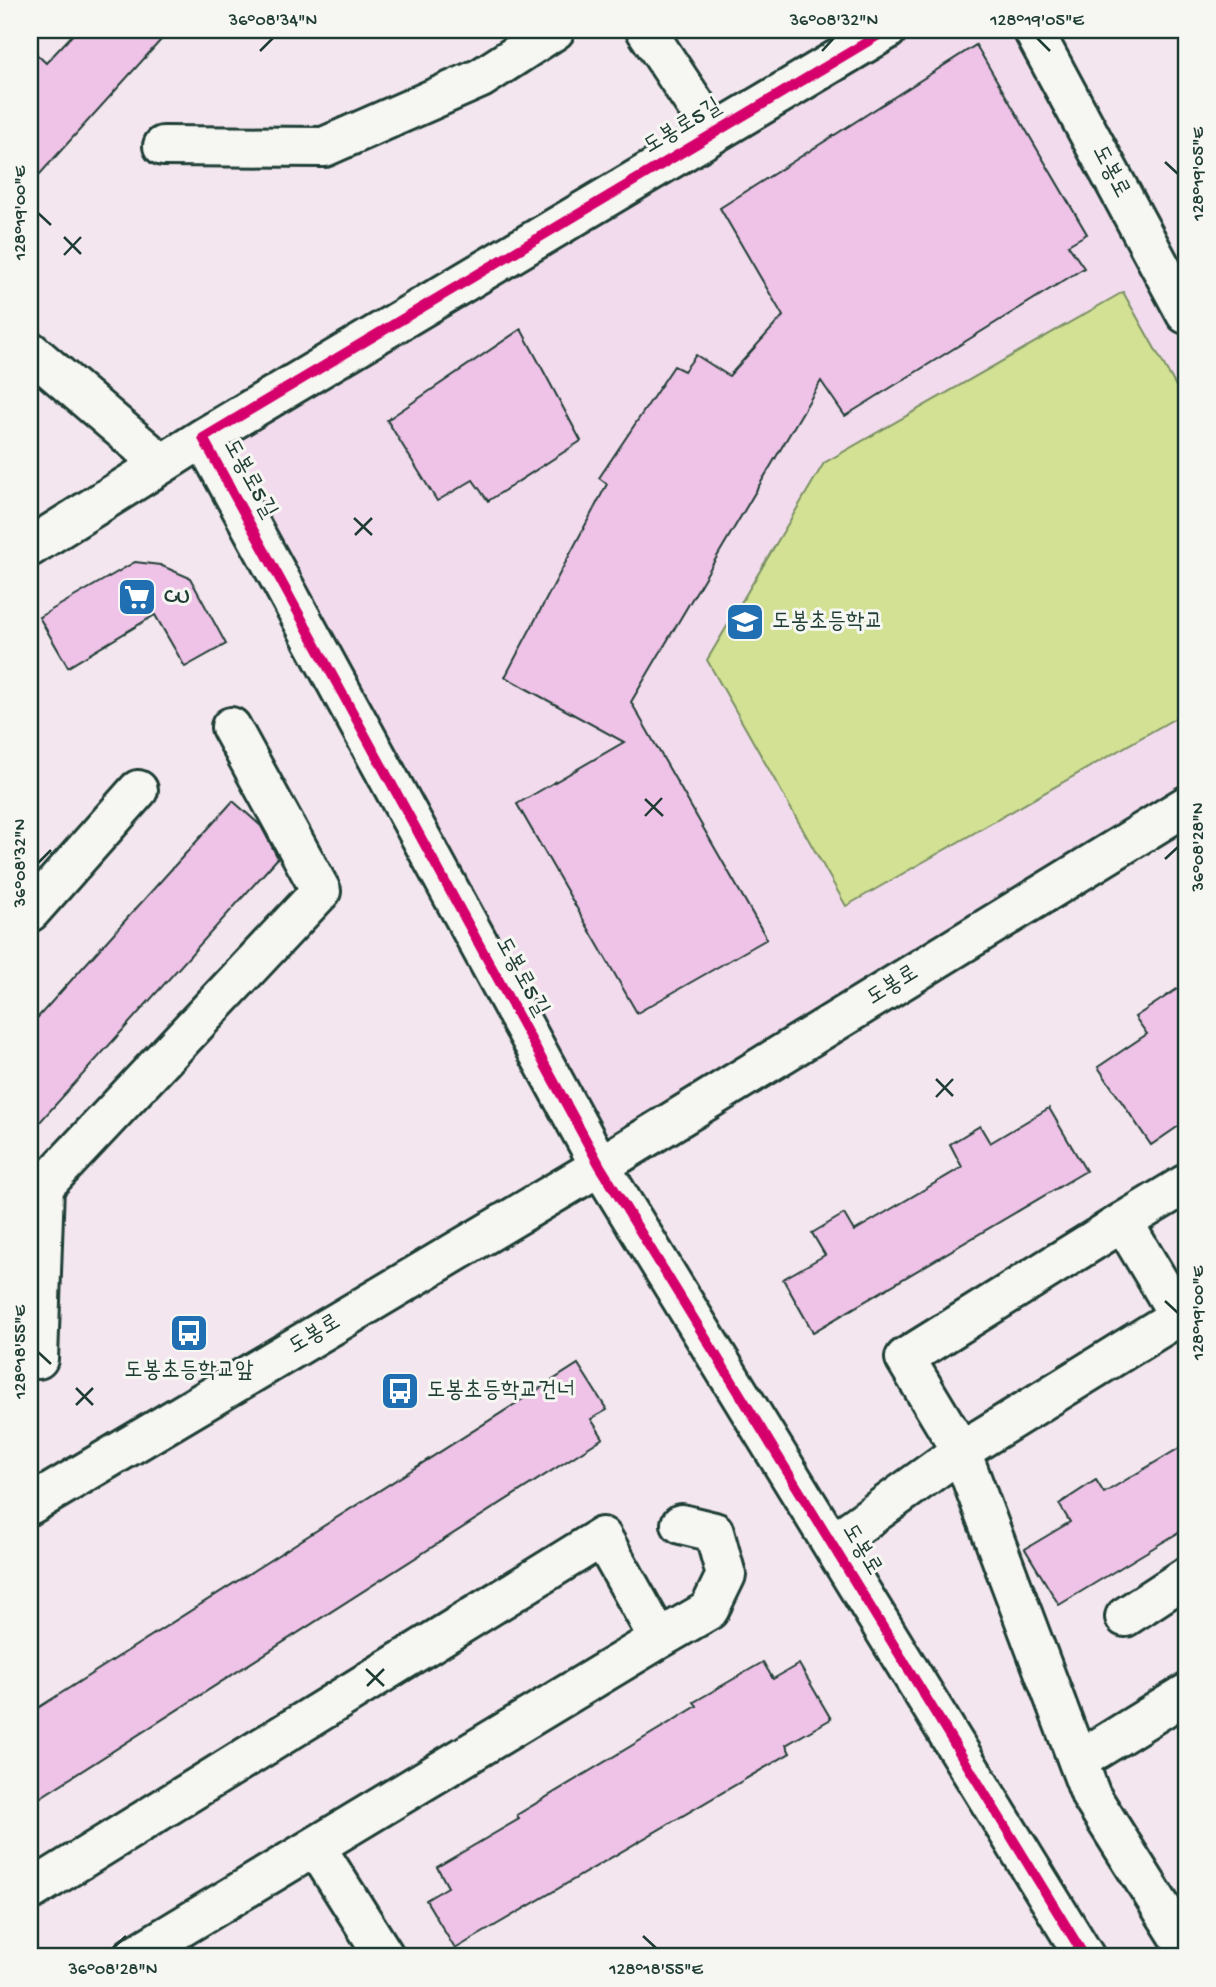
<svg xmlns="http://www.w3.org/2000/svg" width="1216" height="1987" font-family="'Gochi Hand','Poor Story',sans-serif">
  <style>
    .built { fill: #f2dbed }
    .park { fill: #d3e194; stroke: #798f64; stroke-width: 2 }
    .building { fill: #efc2e7; stroke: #1f3d34; stroke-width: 2 }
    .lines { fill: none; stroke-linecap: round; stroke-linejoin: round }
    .minor-casing { stroke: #1f3d34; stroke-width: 44 }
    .minor { stroke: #f6f6f2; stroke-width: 38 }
    .cycleway-casing { stroke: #f6f6f2; stroke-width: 15 }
    .cycleway { stroke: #d6006c; stroke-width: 10 }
    .ticks { fill: none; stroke: #1f3d34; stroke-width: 2.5 }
    .labels { text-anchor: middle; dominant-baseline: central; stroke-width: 6; stroke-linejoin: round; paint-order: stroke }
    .street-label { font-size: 23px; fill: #1f3d34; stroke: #f6f6f2 }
    .poi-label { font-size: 23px; fill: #1f3d34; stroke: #f6f6f2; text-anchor: start }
    .neatline { fill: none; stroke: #1f3d34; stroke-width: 2.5 }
    .ticks-label { font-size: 18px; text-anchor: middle; fill: #1f3d34 }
  </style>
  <rect width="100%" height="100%" fill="#f4e6ef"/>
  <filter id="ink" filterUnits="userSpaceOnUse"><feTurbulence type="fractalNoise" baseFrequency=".0143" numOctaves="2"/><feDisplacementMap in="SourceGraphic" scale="14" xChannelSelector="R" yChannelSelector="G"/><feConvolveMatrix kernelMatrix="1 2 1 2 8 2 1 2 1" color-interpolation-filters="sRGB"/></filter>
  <g filter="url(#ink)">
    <path class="built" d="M887,30h146l153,284v492l-586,360 -397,-728z"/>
    <path class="park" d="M1123,292l63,112v308l-340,194 -139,-246 117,-197z"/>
    <path class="building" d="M77,30h93l-140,155v-137l16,15z
      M976,45l111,189 -19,11 16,23 -239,148 -24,-35 -190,321 136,237 -130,74 -120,-209 107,-62 -119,-65 102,-193 -8,-6 75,-112 10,5 12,-16 33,21 54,-60 -63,-108z
      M521,329l60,112 -93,60 -15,-21 -36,21 -50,-81z
      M135,562l25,3 30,13 36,66 -41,23 -30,-52 -87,52 -29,-50z
      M233,801l28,25 17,32 -248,275v-107z
      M1186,983v138l-35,24 -53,-78 49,-33 -12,-17z
      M1049,1108l37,63 -273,161 -30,-53 42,-24 -13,-22 32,-19 10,17 108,-64 -12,-23 30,-18 10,17z
      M578,1364l29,46 -16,9 12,19 -573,366v-91z
      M1186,1444v84l-127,77 -34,-56 45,-27 -11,-18 37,-24 8,13z
      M763,1662l10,17 26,-15 32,55 -45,26 4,8 -335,196 -29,-49 22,-13 -11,-20 82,-48 -2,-4 180,-109 -3,-4z"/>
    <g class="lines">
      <defs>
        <path id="minor" d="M646,30l68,103
          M887,30l-684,408 397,728 485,791
          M1033,30l153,284
          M163,146l161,1 157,-69 74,-48
          M30,351l132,113 41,-26
          M30,547l132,-83
          M30,912l108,-122
          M30,1186h14l277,-295 -90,-164
          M1123,1222l-218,136 56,93 130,345 95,151
          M38,1359l6,-173
          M30,1505l570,-339 586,-360
          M833,1543l128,-92 218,-135 -56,-94 63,-38
          M1125,1617l61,-40
          M659,1639l50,-29 17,-35 -12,-43 -33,-8
          M1078,1761l108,-67
          M316,1847l69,110
          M30,1891l572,-354 57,102 -527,318"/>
      </defs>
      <use href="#minor" class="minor-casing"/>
      <use href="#minor" class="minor"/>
      <defs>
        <path id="cycleway" d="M887,30l-684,408 397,728 485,791"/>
      </defs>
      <use href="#cycleway" class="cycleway-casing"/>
      <use href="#cycleway" class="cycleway"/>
    </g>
  </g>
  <path class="ticks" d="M1037,38l13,13M260,51l13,-13M822,51l12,-13M1165,162l13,12M38,213l13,12M64,237l17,17M64,255l17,-18M354,518l18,17M355,535l17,-17M645,799l18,17M645,816l17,-18M1165,859l13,-12M38,863l13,-13M936,1079l17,17M936,1097l17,-18M1165,1301l13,12M38,1352l13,12M76,1388l17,17M76,1405l17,-17M366,1669l18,17M367,1686l17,-17M643,1936l13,12M113,1948l13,-12"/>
  <defs>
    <symbol id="supermarket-square" viewBox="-11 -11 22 22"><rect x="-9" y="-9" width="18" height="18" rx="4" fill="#1f6fb2" stroke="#f6f6f2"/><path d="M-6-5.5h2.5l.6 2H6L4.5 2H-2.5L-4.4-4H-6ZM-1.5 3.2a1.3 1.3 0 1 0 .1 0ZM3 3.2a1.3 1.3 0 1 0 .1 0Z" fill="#fff"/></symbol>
    <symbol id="school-square" viewBox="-11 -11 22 22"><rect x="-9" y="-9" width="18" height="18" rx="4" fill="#1f6fb2" stroke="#f6f6f2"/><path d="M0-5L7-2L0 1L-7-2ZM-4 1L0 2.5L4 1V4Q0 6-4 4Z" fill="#fff"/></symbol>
    <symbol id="bus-square" viewBox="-11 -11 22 22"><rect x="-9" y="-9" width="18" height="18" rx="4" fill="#1f6fb2" stroke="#f6f6f2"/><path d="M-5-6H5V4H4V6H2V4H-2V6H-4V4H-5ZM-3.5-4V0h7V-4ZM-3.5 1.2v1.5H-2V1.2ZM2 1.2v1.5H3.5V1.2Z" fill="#fff"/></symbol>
  </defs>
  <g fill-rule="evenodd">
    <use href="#supermarket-square" x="115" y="575" width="44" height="44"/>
    <use href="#school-square" x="723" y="600" width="44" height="44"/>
    <use href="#bus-square" x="167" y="1311" width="44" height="44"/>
    <use href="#bus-square" x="378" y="1369" width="44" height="44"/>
  </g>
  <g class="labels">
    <g class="street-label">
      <text transform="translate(683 127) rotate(-31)">도봉로5길</text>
      <text transform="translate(1110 172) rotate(62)">도봉로</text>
      <text transform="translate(249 479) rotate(61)">도봉로5길</text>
      <text transform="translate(521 977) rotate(61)">도봉로5길</text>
      <text transform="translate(893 986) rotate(-32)">도봉로</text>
      <text transform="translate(315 1335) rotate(-31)">도봉로</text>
      <text transform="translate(861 1550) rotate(59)">도봉로</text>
    </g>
    <g class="poi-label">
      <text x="164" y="597">CU</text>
      <text x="772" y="622">도봉초등학교</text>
      <text x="189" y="1371" text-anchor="middle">도봉초등학교앞</text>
      <text x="427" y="1391">도봉초등학교건너</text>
    </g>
  </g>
  <rect width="1216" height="1987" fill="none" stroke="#f6f6f2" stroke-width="77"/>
  <rect x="38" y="38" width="1140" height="1910" class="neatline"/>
  <g class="ticks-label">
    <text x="273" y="25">36°08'34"N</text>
    <text x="834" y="25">36°08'32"N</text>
    <text x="1037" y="25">128°19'05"E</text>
    <text transform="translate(1197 174) rotate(-90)" y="6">128°19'05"E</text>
    <text transform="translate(19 213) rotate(-90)" y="6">128°19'00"E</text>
    <text transform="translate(1197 847) rotate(-90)" y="6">36°08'28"N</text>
    <text transform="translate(19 863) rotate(-90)" y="6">36°08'32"N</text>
    <text transform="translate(1197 1313) rotate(-90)" y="6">128°19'00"E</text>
    <text transform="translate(19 1352) rotate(-90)" y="6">128°18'55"E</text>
    <text x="113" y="1974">36°08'28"N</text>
    <text x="656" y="1974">128°18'55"E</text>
  </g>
</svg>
